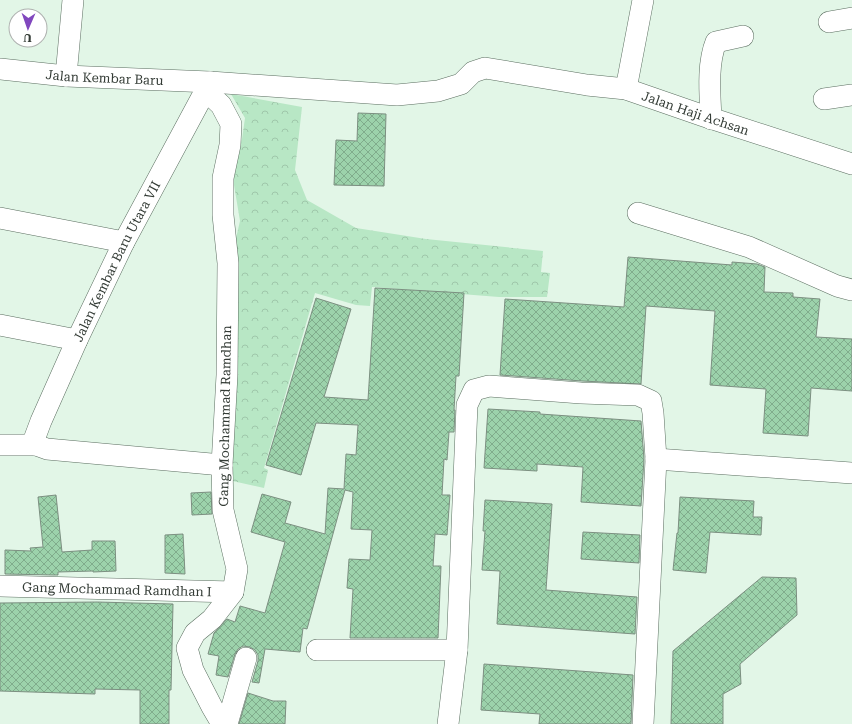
<svg xmlns="http://www.w3.org/2000/svg" width="852" height="724" font-family="'Roboto Serif',serif">
  <style>
    .forest { fill: url(#forest-crowns) }
    .building { fill: url(#building-cross-hatch); stroke: #7c8f81 }
    .lines { fill: none; stroke-linecap: round; stroke-linejoin: round }
    .minor-casing { stroke: #5b6e60; stroke-width: 22 }
    .minor { stroke: #fff; stroke-width: 21 }
    .labels { text-anchor: middle; dominant-baseline: central; stroke-width: 3; stroke-linejoin: round; paint-order: stroke }
    .street-label { font-size: 13px; fill: #343c36; stroke: #fff }
  </style>
  <defs>
    <pattern id="forest-crowns" width="20" height="18" patternUnits="userSpaceOnUse"><rect width="20" height="18" fill="#b8e7c5"/><path d="M2 6a3 3 0 1 1 6 0M12 15a3 3 0 1 1 6 0" fill="none" stroke="#9fc7aa"/></pattern>
    <pattern id="building-cross-hatch" width="8" height="8" patternUnits="userSpaceOnUse"><rect width="8" height="8" fill="#9cd2ab"/><path d="M0 0l8 8M0 8l8-8" fill="none" stroke="#80ac8c"/></pattern>
  </defs>
  <rect width="100%" height="100%" fill="#e2f6e7"/>
  <path class="forest" d="M231,94l71,13 -7,63 12,30 49,28 70,11 117,12 -2,21 9,1 -3,24h-48l-127,-10 -2,19 -14,-1 -41,-12 -51,175 4,2 -4,18 -36,-8 5,-229 7,-30 -8,-48 10,-34 3,-21z"/>
  <path class="building" d="M358,113l28,1 -2,72 -50,-1 2,-45 21,1z
    M628,257l104,8v-3l25,2 8,3 -1,25 29,1v4l27,2 -4,38 36,2v52l-41,-3 -3,48 -45,-3 3,-44 -56,-4 5,-74 -69,-5 -5,78 -59,-3 -82,-6 5,-76 119,8z
    M375,288l89,5 -5,83h-3l-2,34h1l-1,22h-5l-2,28 -3,-1 -2,36h8l-3,40 -12,-1 -2,32h8l-3,72h-88l3,-49 -6,-1 2,-29 21,1 2,-30 -21,-1 2,-37 -8,-2 -38,139 -4,-1 -3,24 -35,-3 -6,34 -7,-1 6,-21v-6l-3,-5 -5,-3 -7,-1 -5,3 -3,5 -7,23 -12,-2 3,-19 -11,-2 6,-21 13,-14 8,3 5,-16 25,7 20,-71 -34,-10 11,-38 29,8 -6,21 40,11 3,-46 16,1 2,-35 10,1 2,-30 -42,-2 -15,52 -35,-10 50,-167 35,11 -27,88 44,3z
    M488,409l52,3v2l101,7 3,38 -3,47 -60,-4 2,-35 -46,-3v7l-53,-3z
    M211,492l1,22 -20,1 -1,-22z
    M56,495l6,57 30,-2v-9h23l1,30 -23,1v-1l-35,1v3h-4l-49,-1v-24l26,1 -1,-3 13,-1 -5,-50z
    M680,497l74,4 -1,16h9l-1,18 -51,-3 -4,41 -33,-3 4,-37h1z
    M485,500l67,4 -6,86 91,7 -2,37 -138,-10 3,-53 -18,-1 3,-39h-2z
    M583,532l57,3 -1,28 -58,-4z
    M183,534l2,40 -20,-1v-38z
    M762,577l34,1 1,37 -57,49 1,20 -18,10v30h-52l2,-73z
    M97,602l76,2 -2,86h-2v34h-29v-34l-45,-1v5l-95,-3v-88z
    M484,664l149,11 -2,49h-92l1,-10 -59,-4z
    M248,693l25,8h13l-1,23h-46z"/>
  <g class="lines">
    <defs>
      <g id="minor">
        <path d="M829,22l23,-4"/>
        <path id="s1" d="M0,69l66,7 144,6 187,13 41,-4 23,-7 12,-12 12,-4 102,17 39,4 78,27 148,48"/>
        <path d="M66,76l7,-76"/>
        <path d="M626,89l17,-89"/>
        <path d="M206,91l15,14 10,19 -1,21 -7,33v37l5,48 -1,112 -5,90 1,45 14,59 -4,23 -21,27 -17,14 -8,15 6,22 19,37 10,17"/>
        <path d="M824,99l28,-4"/>
        <path d="M711,119c-1,-24 -4,-55 5,-77l27,-6"/>
        <path d="M638,213l111,34 88,39 15,4"/>
        <path d="M0,218l124,24"/>
        <path d="M0,325l77,15"/>
        <path d="M0,445h36l11,4 175,16"/>
        <path id="s2" d="M36,445l-1,-8 6,-16 36,-81 47,-98 86,-160"/>
        <path d="M656,459l196,14"/>
        <path id="s3" d="M0,586l233,6"/>
        <path d="M317,650h140"/>
        <path d="M227,724l19,-66"/>
        <path d="M448,724l9,-74 10,-245 7,-15 15,-4 92,7 57,2 13,6 2,12 3,46 -13,265"/>
      </g>
    </defs>
    <use href="#minor" class="minor-casing"/>
    <use href="#minor" class="minor"/>
  </g>
  <g class="labels">
    <g class="street-label">
      <text stroke="none"><textPath href="#s1" startOffset="105">Jalan Kembar Baru</textPath></text>
      <text stroke="none"><textPath href="#s1" startOffset="709">Jalan Haji Achsan</textPath></text>
      <text stroke="none"><textPath href="#s2" startOffset="202">Jalan Kembar Baru Utara VII</textPath></text>
      <text transform="translate(225 416) rotate(-89)">Gang Mochammad Ramdhan</text>
      <text stroke="none"><textPath href="#s3" startOffset="117">Gang Mochammad Ramdhan I</textPath></text>
    </g>
  </g>
  <g transform="translate(28 28) rotate(182)"><circle r="19" fill="#ffffff" stroke="#aeb1af"/>
  <path d="M0-3L7 15L0 10L-7 15Z" fill="#8147be"/>
  <text y="-6" font-size="11" font-weight="bold" text-anchor="middle" fill="#343c36">U</text>
  </g>
</svg>
